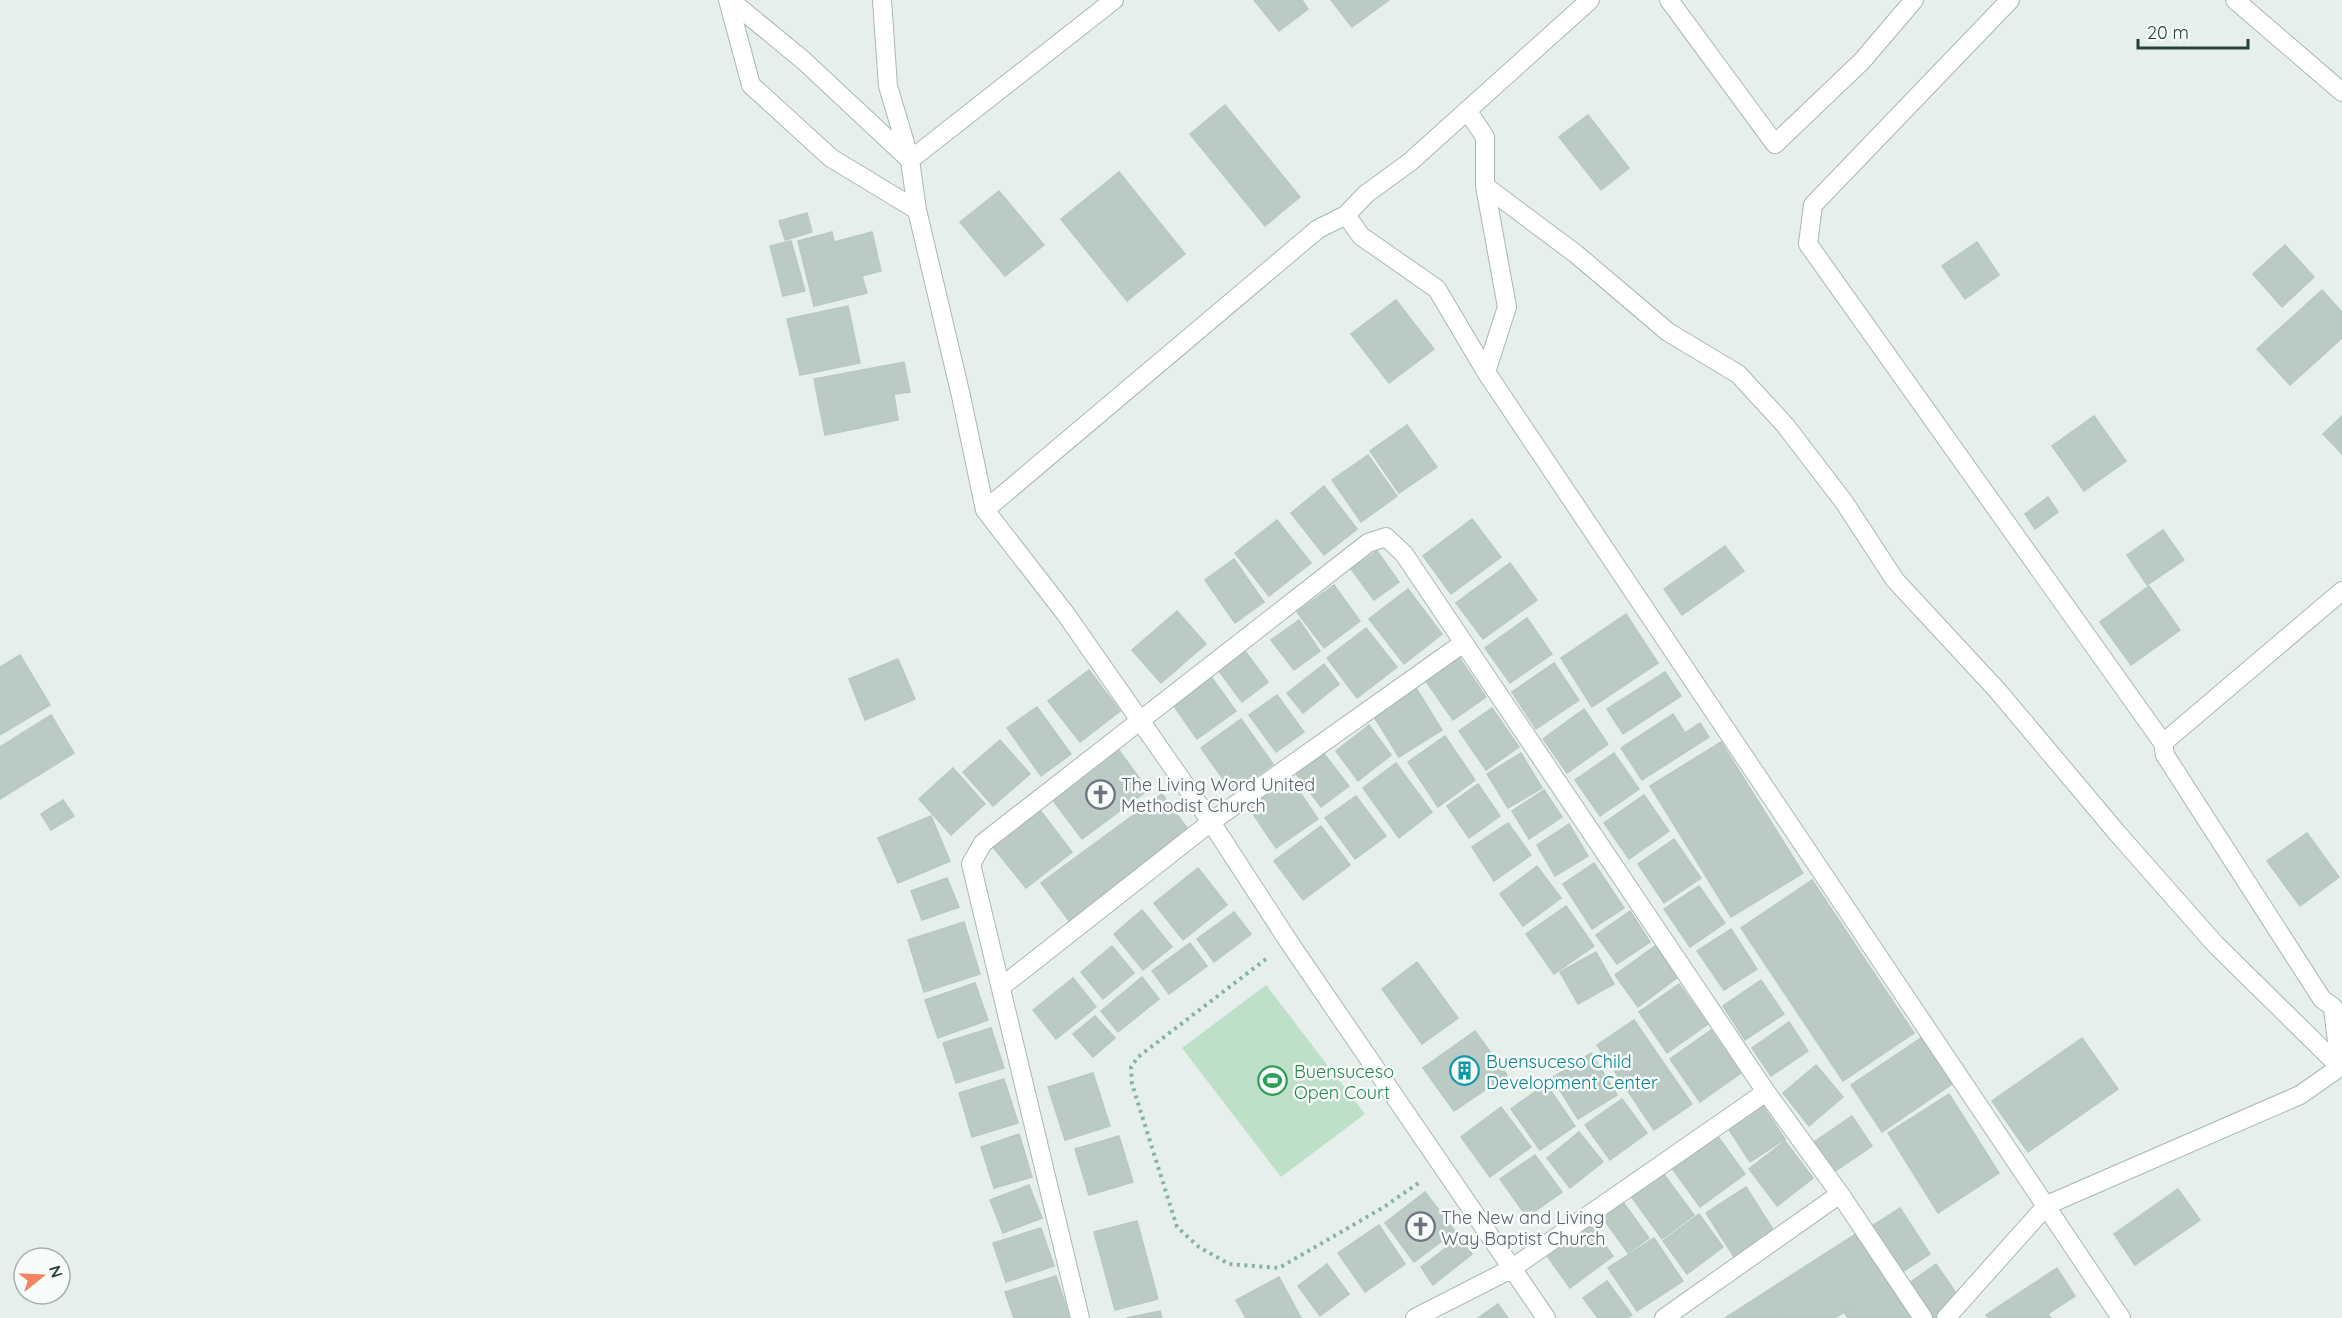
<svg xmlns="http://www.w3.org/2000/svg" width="2342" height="1318" font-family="Quicksand,sans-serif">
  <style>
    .green { fill: #bfe0c8 }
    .building { fill: #bbcac4; stroke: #b8c9c2; stroke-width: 1.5 }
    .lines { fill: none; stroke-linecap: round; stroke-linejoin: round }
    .minor-casing { stroke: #a8b8b2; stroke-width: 20 }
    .path { stroke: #86b3a5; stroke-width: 4; stroke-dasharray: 3 4.5; stroke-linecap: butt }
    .minor { stroke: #fff; stroke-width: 18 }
    .labels { text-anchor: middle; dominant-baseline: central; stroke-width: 5; stroke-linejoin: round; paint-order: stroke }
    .worship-label { font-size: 18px; fill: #5b616d; stroke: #f7fbf9; text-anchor: start }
    .culture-label { font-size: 18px; fill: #0d838f; stroke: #f7fbf9; text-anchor: start }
    .leisure-label { font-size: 18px; fill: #27864d; stroke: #f7fbf9; text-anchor: start }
  </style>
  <rect width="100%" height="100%" fill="#e6efeb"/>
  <path class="green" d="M1266,985l99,129 -84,63 -99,-129z"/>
  <path class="building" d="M1254,0h48l6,9 -29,22z
    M1331,0h58l-37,27z
    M1225,105l75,92 -35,29 -75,-92z
    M1588,115l41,53 -28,22 -42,-53z
    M1119,172l66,82 -58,47 -66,-82z
    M999,191l45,54 -39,31 -45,-54z
    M807,213l5,19 -27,8 -6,-19z
    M832,232l2,10 38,-10 9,39 -19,5 5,17 -53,13 -16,-65z
    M791,241l14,50 -22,5 -13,-50z
    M1977,242l22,33 -34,24 -23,-33z
    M2285,245l29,32 -32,30 -29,-33z
    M2322,290l20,22v26l-52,47 -33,-36z
    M1396,300l38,49 -45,34 -38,-49z
    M848,306l12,57 -60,12 -13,-56z
    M904,362l6,30 -16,2 4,26 -73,15 -11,-56z
    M2094,416l32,45 -42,30 -32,-45z
    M2342,416v38l-19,-20z
    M1407,425l30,42 -38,26 -29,-42z
    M1368,455l29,41 -36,26 -29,-42z
    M1324,486l33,43 -33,26 -33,-42z
    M2048,497l10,15 -23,17 -10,-15z
    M1472,519l29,38 -50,37 -28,-38z
    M1277,520l34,43 -42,33 -34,-43z
    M2163,530l21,30 -37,25 -20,-30z
    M1725,546l19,25 -62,44 -18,-26z
    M1377,551l22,31 -25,18 -23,-31z
    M1234,559l30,43 -29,21 -30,-43z
    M1510,563l27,37 -54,39 -27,-36z
    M1334,585l26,36 -36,27 -27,-36z
    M2149,586l31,44 -49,35 -31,-43z
    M1408,589l34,45 -38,30 -35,-45z
    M1177,611l29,33 -45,39 -29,-33z
    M1626,614l32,49 -66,44 -31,-49z
    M1527,618l25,36 -42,29 -25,-35z
    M1299,620l21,31 -26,19 -23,-30z
    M1366,628l31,39 -40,31 -30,-40z
    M1245,651l23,31 -26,20 -23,-31z
    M1456,653l30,44 -33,23 -30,-43z
    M20,655l30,50 -50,30v-68z
    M898,659l17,40 -50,21 -16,-41z
    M1554,663l25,37 -43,29 -24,-37z
    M1324,664l15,20 -36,29 -16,-20z
    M1089,670l31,41 -40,31 -32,-41z
    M1665,672l16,24 -58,38 -16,-25z
    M1209,674l27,37 -39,28 -26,-37z
    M1416,688l26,42 -43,27 -26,-42z
    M1277,695l27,37 -28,20 -27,-37z
    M1037,707l34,47 -30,22 -34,-48z
    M1492,708l27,39 -33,23 -27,-39z
    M1584,709l24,35 -41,29 -24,-34z
    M1673,714l12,19 15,-10 9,14 -67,43 -21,-32z
    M51,715l23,38 -74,46v-52z
    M1241,719l32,45 -40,29 -32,-45z
    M1369,725l22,30 -33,26 -22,-30z
    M1445,736l30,44 -37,27 -30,-45z
    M1000,740l30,34 -37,32 -30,-34z
    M1721,742l82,131 -72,44 -81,-131z
    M1118,749l30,41 -66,49 -30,-40z
    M1321,750l28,36 -28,21 -27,-36z
    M1521,753l21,35 -34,20 -21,-34z
    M1614,753l25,36 -39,27 -25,-36z
    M1396,763l36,49 -33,26 -36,-50z
    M953,768l32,36 -34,31 -32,-36z
    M1289,776l29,43 -42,29 -29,-43z
    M1478,784l22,32 -31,22 -22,-32z
    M1544,790l18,27 -33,22 -17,-28z
    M1162,794l28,38 -121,89 -28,-38z
    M1644,795l25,36 -40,28 -25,-36z
    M1356,796l30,40 -31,23 -30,-41z
    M63,800l11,16 -23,14 -10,-16z
    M1040,810l32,42 -46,36 -33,-41z
    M931,816l19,45 -52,22 -20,-45z
    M1508,823l23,32 -37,26 -22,-34z
    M1569,824l19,32 -33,20 -18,-31z
    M1321,826l29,39 -47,35 -29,-39z
    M2307,833l32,44 -39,29 -33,-45z
    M1674,839l27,39 -37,25 -26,-39z
    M1594,863l30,45 -32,21 -29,-45z
    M1537,866l24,32 -38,28 -23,-32z
    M1198,868l29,37 -44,35 -29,-37z
    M947,878l12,29 -37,13 -11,-29z
    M1812,880l102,153 -71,48 -102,-153z
    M1699,886l26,37 -35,24 -26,-38z
    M1566,906l28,40 -40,28 -28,-40z
    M1142,910l30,37 -29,23 -29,-36z
    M1630,911l20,31 -33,22 -21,-29z
    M1234,912l17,22 -37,28 -17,-23z
    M964,922l16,52 -56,18 -16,-52z
    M1731,929l26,40 -33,21 -27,-39z
    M1190,943l17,23 -38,28 -17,-23z
    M1112,946l22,27 -31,26 -22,-27z
    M1655,946l23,31 -40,30 -23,-32z
    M1596,952l18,32 -36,20 -18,-32z
    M1417,962l41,56 -36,26 -40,-55z
    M1142,977l17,22 -41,33 -17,-21z
    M1073,978l23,29 -40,32 -23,-29z
    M1761,980l23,34 -39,26 -22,-34z
    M975,983l13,37 -50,18 -13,-38z
    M1679,984l29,40 -41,29 -28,-41z
    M1095,1016l20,22 -22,19 -20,-23z
    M1634,1020l58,84 -38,26 -57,-85z
    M1789,1022l19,29 -37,25 -19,-28z
    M991,1028l13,40 -48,15 -13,-40z
    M1711,1030l30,43 -41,29 -30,-43z
    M1475,1031l32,44 -53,36 -31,-43z
    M1921,1038l31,46 -70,48 -31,-47z
    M2082,1038l36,51 -90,63 -36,-51z
    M1591,1053l26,42 -39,24 -26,-41z
    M1816,1065l27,32 -34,29 -26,-33z
    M1093,1073l17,53 -45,14 -17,-53z
    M1004,1079l14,44 -46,14 -13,-44z
    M1546,1084l29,42 -35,24 -29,-41z
    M1949,1094l50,79 -61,40 -50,-80z
    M1622,1099l25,34 -37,27 -25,-35z
    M1758,1099l27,40 -35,23 -26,-40z
    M1501,1107l30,40 -41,30 -29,-40z
    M1852,1116l20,30 -38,26 -20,-30z
    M1714,1131l31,43 -45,33 -31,-43z
    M1579,1132l24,30 -33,26 -23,-30z
    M1019,1134l13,43 -38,11 -13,-41z
    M1119,1136l14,46 -44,13 -14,-46z
    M1785,1141l28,37 -36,28 -28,-37z
    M1535,1155l27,37 -35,25 -27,-38z
    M1660,1169l34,46 -32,24 -34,-47z
    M1029,1185l13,33 -39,15 -13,-33z
    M1746,1187l30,47 -40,26 -30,-47z
    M2178,1189l22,31 -65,45 -21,-31z
    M1425,1192l30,39 -41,31 -29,-39z
    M1618,1195l31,43 -21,15 -31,-43z
    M1900,1208l30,46 -31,20 -30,-46z
    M1699,1214l24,33 -36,27 -24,-33z
    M1137,1221l21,78 -43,11 -21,-78z
    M1588,1221l25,35 -43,32 -25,-35z
    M1379,1225l26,39 -40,28 -27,-39z
    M1041,1228l13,38 -48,16 -13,-39z
    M1859,1232l32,49 -47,31 -32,-50z
    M1460,1237l12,17 -39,31 -12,-18z
    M1654,1238l29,43 -46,30 -29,-43z
    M1812,1262l32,50 -9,6h-54l-17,-25z
    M1327,1264l22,30 -29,22 -22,-30z
    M1936,1264l25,36 -26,18h-4l-23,-34z
    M2057,1268l18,28 -27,18 3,4h-63l-2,-3z
    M1056,1276l14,42h-56l-9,-26z
    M1279,1277l22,41h-55l-10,-18z
    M1607,1281l25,34 -5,3h-29l-15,-20z
    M1891,1281l23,37h-66l-4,-6z
    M1764,1293l17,25h-56z
    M1498,1304l10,14h-30z
    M1160,1311l2,7h-36z"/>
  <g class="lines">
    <defs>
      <path id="minor" d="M728,0l23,85 80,73 86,52
        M730,0l73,60 107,100 7,50 44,186 24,114 80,103 146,209 78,120 257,376
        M882,0l6,86 22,74 204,-160
        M1669,0l106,144 87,-83 52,-61
        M2010,0l-197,205 -5,39 355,499 2,12 157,244 11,8 9,13
        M2235,0l107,92
        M1467,110l18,27v49l22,121 -21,65
        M1485,186l91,68 92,78 70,42 47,51 59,77 51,78 102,110 121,144 97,110 125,123
        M1346,215l15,21 76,53 49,83 635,946
        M985,510l333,-281 28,-14 20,-21 44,-32 180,-162
        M2163,743l179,-152
        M1001,987l210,-165 251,-178
        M1080,1318l-109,-454 12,-21 385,-300 18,-6 18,17 362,538 74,102 83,124
        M1415,1318l96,-49 255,-177
        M1664,1318l176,-124
        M1946,1318l101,-113 253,-110 40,-28 -7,-59"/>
    </defs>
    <use href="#minor" class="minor-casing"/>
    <path class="path" d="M1266,959l-128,98 -7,10 1,17 45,143 22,20 30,17 50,4 105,-61 36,-25"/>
    <use href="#minor" class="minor"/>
  </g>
  <defs>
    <symbol id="church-ring" viewBox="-11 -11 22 22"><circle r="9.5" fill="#f7fbf9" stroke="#6b7280" stroke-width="1.5"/><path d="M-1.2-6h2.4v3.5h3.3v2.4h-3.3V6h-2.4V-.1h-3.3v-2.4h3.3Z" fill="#6b7280"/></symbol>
    <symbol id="building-ring" viewBox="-11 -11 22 22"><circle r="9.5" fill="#f7fbf9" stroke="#0f9aa8" stroke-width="1.5"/><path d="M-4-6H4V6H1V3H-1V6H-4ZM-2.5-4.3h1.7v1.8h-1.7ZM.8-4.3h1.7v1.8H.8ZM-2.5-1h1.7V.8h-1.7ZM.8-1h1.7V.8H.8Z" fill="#0f9aa8"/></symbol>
    <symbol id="stadium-ring" viewBox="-11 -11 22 22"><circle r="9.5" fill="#f7fbf9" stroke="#2e9e5b" stroke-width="1.5"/><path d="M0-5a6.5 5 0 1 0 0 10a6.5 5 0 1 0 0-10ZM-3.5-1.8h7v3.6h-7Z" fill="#2e9e5b"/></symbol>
  </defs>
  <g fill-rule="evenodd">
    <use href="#church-ring" x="1084" y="778" width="33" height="33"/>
    <use href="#building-ring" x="1448" y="1054" width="33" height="33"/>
    <use href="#stadium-ring" x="1256" y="1064" width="33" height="33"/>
    <use href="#church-ring" x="1404" y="1210" width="33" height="33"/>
  </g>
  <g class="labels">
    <g class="worship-label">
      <text x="1121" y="784">The Living Word United<tspan x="1121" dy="21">Methodist Church</tspan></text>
      <text x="1441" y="1217">The New and Living<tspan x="1441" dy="21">Way Baptist Church</tspan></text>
    </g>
    <g class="culture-label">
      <text x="1486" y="1061">Buensuceso Child<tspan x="1486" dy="21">Development Center</tspan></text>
    </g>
    <g class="leisure-label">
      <text x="1294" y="1071">Buensuceso<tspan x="1294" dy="21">Open Court</tspan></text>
    </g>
  </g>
  <g transform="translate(42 1276) rotate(72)"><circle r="28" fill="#f7fbf9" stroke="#a3b1ad" stroke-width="1.5"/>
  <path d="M0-4.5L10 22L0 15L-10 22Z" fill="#f4845f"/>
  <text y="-9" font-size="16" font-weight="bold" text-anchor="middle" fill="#24423a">N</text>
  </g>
  <path d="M2138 39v9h110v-9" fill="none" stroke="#24423a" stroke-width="3"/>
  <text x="2147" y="39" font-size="18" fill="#24423a" stroke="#f7fbf9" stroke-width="4.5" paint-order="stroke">20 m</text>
</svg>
